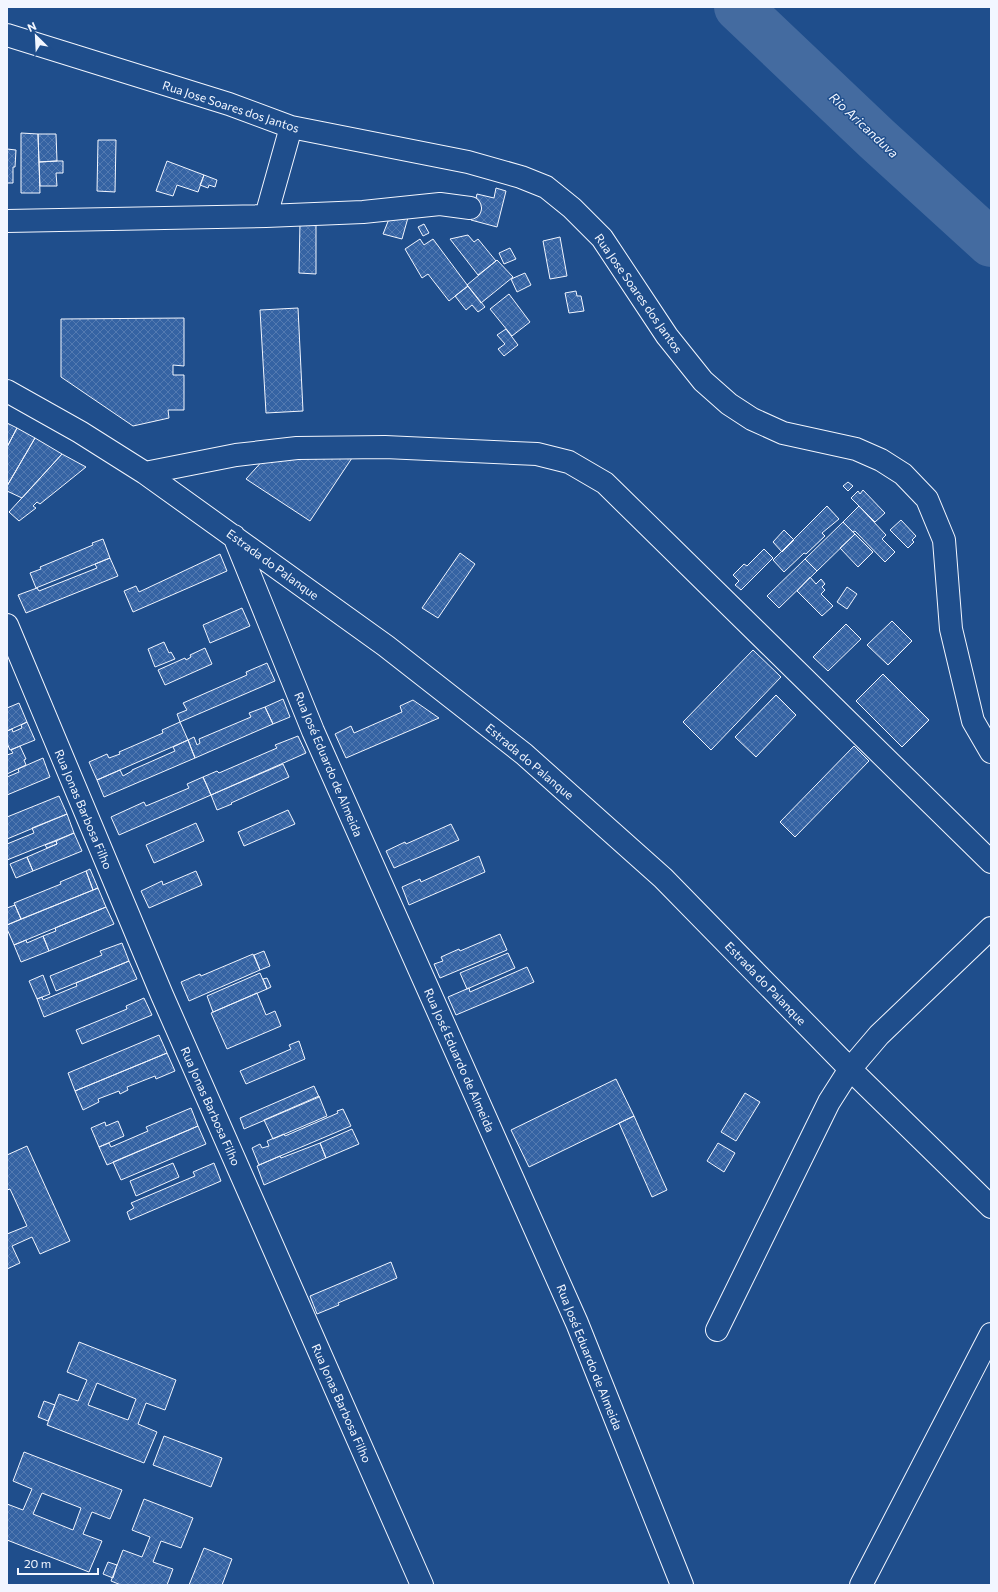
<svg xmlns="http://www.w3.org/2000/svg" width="998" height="1592" font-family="Commissioner,sans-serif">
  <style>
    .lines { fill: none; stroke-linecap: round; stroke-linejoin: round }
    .river { stroke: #446ba0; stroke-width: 48 }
    .building { fill: url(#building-cross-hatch); stroke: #f2f6ff; fill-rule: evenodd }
    .minor-casing { stroke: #f2f6ff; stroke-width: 24 }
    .minor { stroke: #1f4e8c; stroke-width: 22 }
    .labels { text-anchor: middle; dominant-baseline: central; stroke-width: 3; stroke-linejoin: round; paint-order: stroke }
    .street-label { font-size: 12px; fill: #f2f6ff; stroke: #1f4e8c }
    .water-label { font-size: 13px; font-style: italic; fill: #f2f6ff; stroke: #1f4e8c }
  </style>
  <defs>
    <pattern id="building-cross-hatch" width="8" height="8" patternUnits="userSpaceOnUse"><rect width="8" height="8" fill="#3563a3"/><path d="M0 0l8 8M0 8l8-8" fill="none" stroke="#537ab1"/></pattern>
  </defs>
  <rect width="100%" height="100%" fill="#1f4e8c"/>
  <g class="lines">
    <path class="river" d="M738,7l139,132 114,104"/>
  </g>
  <path class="building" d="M21,133l17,1 2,59h-19z
    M38,134h18l1,27 -18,1z
    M98,140h18l-1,52 -18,-1z
    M7,149l9,1 -1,17h-2v16h-6z
    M57,161h6v12h-7l1,13h-17l-1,-24z
    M167,161l37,14 -6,17 -21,-7 -4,11 -17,-5z
    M204,175l13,5 -2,7 -6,-2 -1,3 -8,-3z
    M496,188l10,3 -9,36 -26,-7 6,-26 17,4z
    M391,214h18l-7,25 -19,-5z
    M300,221h16v53l-17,-1z
    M424,224l5,9 -6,3 -5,-9z
    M468,235l6,7 4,-3 18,22 -18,14 -28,-36z
    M560,237l7,39 -17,3 -7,-38z
    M420,239l4,6 9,-6 35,47 -19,15 -21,-27 -6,4 -17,-29z
    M510,248l6,11 -12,5 -5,-11z
    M497,260l16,17 -32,26 -14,-18z
    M525,273l6,12 -14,7 -6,-13z
    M468,286l17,21 -7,5 -6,-7 -6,5 -11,-14z
    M576,291l1,5h4l3,15 -15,2 -4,-20z
    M509,294l21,28 -18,14 -22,-27z
    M298,308l5,103 -37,2 -6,-103z
    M184,318v48l-11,-1v10h11v35h-16l1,8 -36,8 -72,-49v-58z
    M506,329l12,16 -14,11 -6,-7 7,-5 -8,-9z
    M7,423l10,5 -10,19z
    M17,428l18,10 -28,48v-39z
    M35,438l27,16 -40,44 -15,-7v-5z
    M358,449l-48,72 -64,-42 20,-22z
    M62,454l24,13 -46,37 -3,-2 -4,4 3,2 -17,13 -10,-9z
    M848,482l5,4 -5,5 -5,-5z
    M863,490l22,23 -10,9 -24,-24 7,-7 2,3z
    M827,506l12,13 -17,14 3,3 -19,18 -2,-1 -20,19 -11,-12z
    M859,506l27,29 -4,4 13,13 -10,10 -30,-31 -2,1 -10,-10z
    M901,520l15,16 -4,4 2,2 -6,6 -18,-18z
    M843,522l12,12 -38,37 -12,-12z
    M784,530l10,10 -12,12 -9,-10z
    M855,534l18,18 -15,15 -18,-19z
    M103,539l7,19 -74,30 -6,-15 11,-4 -1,-2 53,-22 -1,-2z
    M764,549l9,9 -32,32 -6,-5 4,-4 -6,-6 11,-11 3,2z
    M460,553l15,11 -37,54 -16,-10z
    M220,554l7,17 -94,41 -9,-21 12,-5 3,6z
    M110,558l8,18 -92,37 -8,-18 19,-7 2,3 58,-23 -2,-4z
    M805,559l12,12 -38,37 -12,-12z
    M810,577l6,7 5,-5 4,5 -3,3 3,3 -4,4 12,12 -11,10 -25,-25z
    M847,587l10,7 -10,15 -10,-7z
    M242,608l8,18 -40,17 -7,-18z
    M892,621l20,20 -24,24 -21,-20z
    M846,624l15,15 -33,32 -15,-14z
    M164,642l5,11 2,-1 4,7 -20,8 -7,-18z
    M205,648l7,16 -47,21 -7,-15 27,-12 1,2 5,-3 -1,-2z
    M753,650l28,27 -70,73 -28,-28z
    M267,663l8,18 -95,41 -3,-8 10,-4 -4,-7 64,-28 -1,-3z
    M883,674l46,46 -27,27 -46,-46z
    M776,695l20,20 -40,42 -21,-20z
    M283,699l7,18 -17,7 -8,-17z
    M413,700l26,18 -93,40 -11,-24 16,-8 3,7 48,-21 -2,-6z
    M19,703l8,19 -20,9v-23z
    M265,707l8,17 -78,34 -7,-18 6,-3 3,8 3,-2 -1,-4 52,-22 -2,-4z
    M27,722l8,18 -25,10 -3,-7v-12l5,-2 1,3 9,-4 -1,-3z
    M180,722l8,18 -91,40 -8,-18 18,-8 2,4 11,-4 -1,-2 44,-19 -1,-3z
    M298,736l8,17 -95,42 -8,-18 14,-6 2,2 58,-25 -2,-3z
    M188,740l7,18 -91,39 -7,-17 23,-10 3,6 9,-5v-1l43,-19 -2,-4z
    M20,746l6,13 -2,1 2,5 -19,9v-19l6,-2 -2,-3z
    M854,746l15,15 -74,76 -15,-15z
    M43,758l7,19 -43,18v-18l12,-5 -1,-3z
    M283,764l6,13 -58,26 1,1 -15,6 -6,-15z
    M203,777l8,18 -92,40 -8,-18 33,-15 2,4 43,-18 -2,-4z
    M59,796l8,18 -60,25v-22z
    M288,810l7,14 -51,22 -6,-14z
    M67,814l7,19 -67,27v-16l27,-11 -2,-5z
    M196,823l8,18 -50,22 -8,-18z
    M451,824l8,16 -65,28 -8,-17 19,-9 1,2z
    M74,833l8,18 -49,20 -6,-14 30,-13 -1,-3z
    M56,841l1,3 -10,4 -2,-3z
    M479,856l6,16 -76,33 -7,-18 18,-8 1,3z
    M27,857l6,14 -17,7 -6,-14z
    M90,869l8,19 -5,2 -7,-19z
    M86,871l7,19 -72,29 -7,-16 47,-19 -1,-2z
    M196,871l6,14 -53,23 -8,-17 21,-10 1,4z
    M98,888l8,19 -92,38 -7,-16v-4z
    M15,905l6,14 -14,6v-17z
    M106,907l8,17 -65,27 -6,-15 13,-5 -1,-3z
    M500,934l7,16 -67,28 -6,-14 9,-3 -2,-4 18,-8 1,2z
    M43,936l6,15 -28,11 -7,-17 12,-5 1,3z
    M122,943l7,18 -73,30 -6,-15 52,-21 -2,-4z
    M264,951l6,15 -10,4 -6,-15z
    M508,953l7,15 -48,21 -7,-16z
    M253,954l7,16 -71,31 -8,-19 19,-8 1,2z
    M129,961l8,18 -93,38 -7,-18 5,-2 1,3 34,-14 -1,-3z
    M527,967l7,15 -78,33 -8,-18 21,-9 1,4z
    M260,973l7,16 -54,23 -6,-16z
    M43,975l7,19 -13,5 -8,-18z
    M267,978l4,9 -4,2 -4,-10z
    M257,993l9,22 9,-4 6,15 -54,23 -16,-36z
    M144,998l8,17 -70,29 -6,-14 51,-21 -1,-3z
    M159,1035l8,18 -92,38 -7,-18z
    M299,1041l6,18 -59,25 -6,-13 51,-22 -2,-4z
    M167,1053l8,18 -19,8 -1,-3 -28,11 1,3 -8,4 -1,-3 -21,8 1,3 -16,8 -8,-19z
    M616,1079l18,37 -105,51 -18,-37z
    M314,1086l5,11 -75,32 -4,-11z
    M745,1093l15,9 -24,39 -15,-9z
    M319,1096l8,20 -54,23 -9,-19z
    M191,1108l7,18 -91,39 -8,-18 10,-4 2,4 37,-16 -2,-4z
    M343,1109l8,17 -92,39 -7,-17 8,-4 2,4 7,-2 -2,-5 17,-7 1,2 53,-23 -1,-2z
    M634,1116l33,74 -15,7 -33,-74z
    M118,1121l6,15 -25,11 -8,-19 14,-6 1,4z
    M198,1126l8,18 -85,36 -8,-18z
    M352,1129l7,15 -33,14 -6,-15z
    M320,1143l6,15 -62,27 -7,-19 23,-10 1,2z
    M718,1143l17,10 -11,19 -17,-11z
    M27,1146l43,95 -30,13 -8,-17 -20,9 8,17 -13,6v-35l20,-8 -17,-37 -3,1v-35z
    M173,1163l6,14 -43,19 -6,-15z
    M214,1163l7,18 -91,39 -3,-8 7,-4 -3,-5 64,-27 -2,-4z
    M391,1262l6,16 -59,25 1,2 -22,9 -7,-18z
    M79,1342l97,38 -11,30 -19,-7 -8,21 19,8 -13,31 -97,-38 12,-31 19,7 9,-21 -20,-8zM97,1383l39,16 -8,21 -40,-15z
    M44,1401l11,4 -7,16 -10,-4z
    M164,1436l58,22 -11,29 -58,-22z
    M24,1452l98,38 -12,29 -18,-7 -9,22 19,7 -13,31 -82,-32v-36l16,6 9,-21 -19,-8zM42,1493l39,15 -8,22 -40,-16z
    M144,1499l49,19 -12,30 -20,-7 -8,21 20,7 -6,16h-46l-10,-4 12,-31 19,7 8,-20 -18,-7z
    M204,1548l28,11 -10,26h-33z
    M108,1562l9,3 -4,13 -10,-4z"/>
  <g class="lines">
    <defs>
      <path id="minor" d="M7,35l222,69 62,23 177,35 53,15 25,10 26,21 30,30 65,98 36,45 26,23 23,15 31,14 73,16 25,11 22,14 24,25 17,41 7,89 22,92 18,31
        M266,216l25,-89
        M7,221l259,-5 97,-4 77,-8 30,4
        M7,391l73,41 65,41 241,173 138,108 139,124 187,191 141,138
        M145,473l91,-18 61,-7 88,-1 152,7 32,8 36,21 386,379
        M234,536l79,195 264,592 105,262
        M7,625l155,370 260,590
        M717,1330l112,-228 21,-33 29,-34 112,-107
        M861,1585l130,-251"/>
    </defs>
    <use href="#minor" class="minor-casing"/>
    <use href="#minor" class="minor"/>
  </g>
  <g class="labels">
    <g class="street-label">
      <text transform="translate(231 106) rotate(18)">Rua Jose Soares dos Jantos</text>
      <text transform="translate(639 293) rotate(55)">Rua Jose Soares dos Jantos</text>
      <text transform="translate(273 564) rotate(36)">Estrada do Palanque</text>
      <text transform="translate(530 761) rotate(40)">Estrada do Palanque</text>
      <text transform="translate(329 764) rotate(67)">Rua José Eduardo de Almeida</text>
      <text transform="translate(84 809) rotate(67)">Rua Jonas Barbosa Filho</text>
      <text transform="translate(766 983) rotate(46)">Estrada do Palanque</text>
      <text transform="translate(460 1060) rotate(66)">Rua José Eduardo de Almeida</text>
      <text transform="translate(211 1106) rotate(66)">Rua Jonas Barbosa Filho</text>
      <text transform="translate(590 1357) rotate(68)">Rua José Eduardo de Almeida</text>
      <text transform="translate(342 1403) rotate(66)">Rua Jonas Barbosa Filho</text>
    </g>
    <g class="water-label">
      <text transform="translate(864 125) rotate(43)">Rio Aricanduva</text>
    </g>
  </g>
  <rect width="998" height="1592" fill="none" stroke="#f2f6ff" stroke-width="16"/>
  <g transform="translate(36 36) rotate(336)" stroke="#1f4e8c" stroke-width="3" paint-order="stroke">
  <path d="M0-3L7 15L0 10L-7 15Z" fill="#f2f6ff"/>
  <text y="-6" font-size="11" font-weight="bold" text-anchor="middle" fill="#f2f6ff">N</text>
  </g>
  <path d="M18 1568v6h80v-6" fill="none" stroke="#f2f6ff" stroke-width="2"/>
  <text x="24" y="1568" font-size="12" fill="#f2f6ff" stroke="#1f4e8c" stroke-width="3" paint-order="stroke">20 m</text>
</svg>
